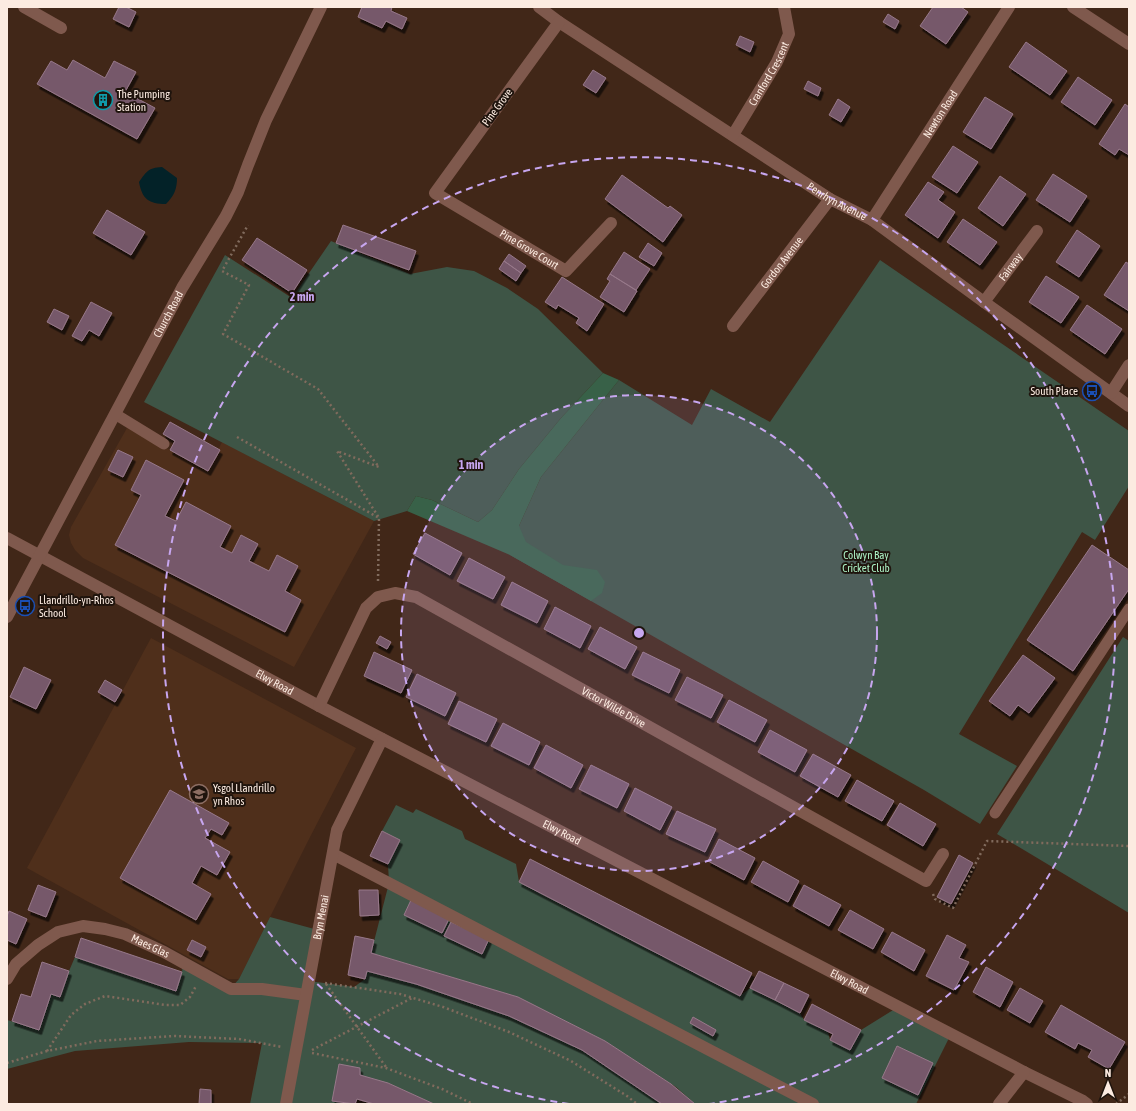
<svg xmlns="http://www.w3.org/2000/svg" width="1136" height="1111" font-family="'Asap Condensed',sans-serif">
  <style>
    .built { fill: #4f2f1b }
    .green { fill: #3e5546 }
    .forest { fill: #386148 }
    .water { fill: #032228 }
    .building { fill: #76596a; stroke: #97788a; filter: url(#shadow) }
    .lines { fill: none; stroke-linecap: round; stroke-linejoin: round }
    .path { stroke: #816b5d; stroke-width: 2.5; stroke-dasharray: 2 3; stroke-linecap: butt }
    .lane { stroke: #7f594d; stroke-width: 11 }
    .street { stroke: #7f594d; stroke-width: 12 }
    .ring { fill: none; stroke: #c7a6ef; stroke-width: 2; stroke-dasharray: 7 5 }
    .labels { text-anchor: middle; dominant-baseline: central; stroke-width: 4; stroke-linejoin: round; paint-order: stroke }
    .street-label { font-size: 11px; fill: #fcebe1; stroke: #1f140d }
    .poi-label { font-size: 11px; fill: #fcebe1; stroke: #1f140d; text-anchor: start }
    .park-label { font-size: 11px; fill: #adf3c6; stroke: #1f140d }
    .centre { fill: #c7a6ef; stroke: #1f140d; stroke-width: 2 }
    .ring-label { font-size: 12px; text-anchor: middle; font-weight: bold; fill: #c7a6ef; stroke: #1f140d; stroke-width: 4; stroke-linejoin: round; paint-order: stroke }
  </style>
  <defs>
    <filter id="shadow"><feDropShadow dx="2.5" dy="4.5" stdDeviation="0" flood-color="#0009"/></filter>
  </defs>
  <rect width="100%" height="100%" fill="#412718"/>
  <path class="built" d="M127,428l43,22 38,21 14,-29 152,79 -80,146 -211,-109 -8,-8 -4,-7 -2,-8 2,-8z
    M151,638l205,110 -48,93 -69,138h-11l-201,-111z"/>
  <path class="green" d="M331,241l79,33 37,-7 27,4 33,17 31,21 65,64 -42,45 -42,51 -27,41 -14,12 -46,-22 -16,-4 -9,15 -33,10 -230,-119 81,-147 67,43z
    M880,260l249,171v55l-34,54 -13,-8 -123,202 58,32 -37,58 -56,-34 -414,-235 9,-29 22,-49 78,-97 73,45 19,-36 59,33z
    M1123,637l6,4v272l-132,-79z
    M396,805l17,8 3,-4 46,22 3,8 51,25 3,18 221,114 10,-8 50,25 4,7 24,12 2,8 20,10 11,-20 37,-23 53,27 -35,70h-221l-19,-17 -71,-46 -87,-44 -147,-44 18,-70 -1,-19 12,-24 -18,-9z
    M270,917l48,13 -9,51 45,6 11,-8 2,-8 49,13 93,32 73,34 80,54h-228l-46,-21 -56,18 17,3h-99l12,-61 -73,-1 -114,9 -68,18v-49l32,9 12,-35 9,3 9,-26 6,-14 100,34 7,-19 1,-9 48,25 8,-9z"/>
  <path class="forest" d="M603,373l16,7 -78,97 -22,49 7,16 37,23 34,5 8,12 -3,11 -11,8 -81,-46 -103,-44 9,-15 16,4 46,22 14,-12 27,-41 42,-51z"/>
  <path class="water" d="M162,167l15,11c0,11 -3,18 -11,26 -17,0 -24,-5 -27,-22 8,-11 9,-14 23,-15z"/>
  <path class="building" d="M119,7h7l10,5 -7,15 -16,-8z
    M362,7h30l-1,4 16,7 -5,11 -16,-8 -4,7 -24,-11z
    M933,7h28l7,5 -22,32 -26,-18z
    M888,14l11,7 -4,8 -12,-7z
    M740,36l14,6 -4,10 -14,-7z
    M1026,42l41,29 -17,24 -41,-28z
    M73,60l32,18 9,-17 22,11 -11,20 30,16 -18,31 -100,-55 14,-23 16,9z
    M593,70l13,8 -10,15 -13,-8z
    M1078,77l34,23 -17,25 -34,-23z
    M808,81l13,7 -3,8 -14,-7z
    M985,97l28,17 -22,35 -28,-17z
    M838,99l12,8 -9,15 -12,-7z
    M1125,104l4,3v48l-10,-6 -4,6 -16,-11z
    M953,146l25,16 -21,31 -25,-16z
    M1053,174l34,22 -17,26 -34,-22z
    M622,175l46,33 2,-2 12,9 -19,27 -58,-43z
    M1000,176l26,18 -23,32 -25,-18z
    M928,182l16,10 -6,8 17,12 -17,26 -33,-23z
    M107,210l38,22 -14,23 -38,-22z
    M963,219l34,23 -17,23 -33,-23z
    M343,225l73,26 -7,19 -73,-27z
    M1077,230l23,16 -21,31 -23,-15z
    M257,238l50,32 -15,23 -50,-33z
    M648,243l14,10 -8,13 -15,-9z
    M624,252l26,17 -14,21 -26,-16z
    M509,254l17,12 -5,7 -17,-12z
    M504,261l17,12 -5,8 -17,-12z
    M1126,262l3,2v47l-25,-16z
    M610,274l27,17 -13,21 -24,-15 10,-16 -3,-2z
    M1046,276l33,21 -18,26 -32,-21z
    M562,277l42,27 -17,27 -11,-8 3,-5 -21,-13 -2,4 -11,-7z
    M91,302l21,11 -13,23 -10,-6 -7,11 -10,-5z
    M1087,305l35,24 -17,25 -35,-24z
    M54,309l15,7 -7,14 -15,-8z
    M170,422l50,28 -12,21 -38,-21 5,-9 -12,-7z
    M118,450l15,7 -10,20 -15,-7z
    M146,460l38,20 -19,36 11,5 10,-19 45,24 -11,21 12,6 9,-18 17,9 -9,17 20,10 8,-16 21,11 -13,25 16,9 -16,32 -170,-87 26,-50 -10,-5z
    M425,533l37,20 -12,22 -37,-21z
    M1092,545l37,25v19l-56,82 -46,-31z
    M469,558l36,19 -12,22 -36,-18z
    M512,582l36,19 -11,22 -36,-18z
    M555,607l36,19 -11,22 -36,-19z
    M600,627l37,20 -12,22 -37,-20z
    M380,636l11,6 -4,7 -11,-6z
    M374,652l38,18 -11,23 -37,-17z
    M643,652l37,18 -11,23 -37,-18z
    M1023,655l32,23 -26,35 -11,-8 -8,11 -21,-15z
    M24,667l27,13 -15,29 -26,-12z
    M417,674l39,19 -11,23 -39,-19z
    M687,677l36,18 -12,23 -36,-18z
    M105,680l17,10 -7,12 -17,-10z
    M729,700l38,20 -12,22 -38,-20z
    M459,701l38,18 -11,23 -38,-18z
    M503,723l37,19 -11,23 -38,-19z
    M770,730l37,20 -12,22 -37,-20z
    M546,745l37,20 -12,23 -37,-20z
    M813,754l38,21 -13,22 -38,-21z
    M591,765l38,19 -12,24 -38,-19z
    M857,780l37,21 -12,20 -37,-20z
    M635,788l37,19 -12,23 -36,-19z
    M170,790l59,33 -7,12 -11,-6 -6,9 25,14 -13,23 -16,-9 -9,17 19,11 -15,26 -76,-42z
    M900,803l36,21 -13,22 -36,-21z
    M677,811l39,18 -11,23 -39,-18z
    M382,831l18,9 -12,24 -18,-8z
    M719,839l36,19 -11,22 -36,-19z
    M959,855l14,8 -22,41 -14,-7z
    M530,859l222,114 -12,23 -221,-114z
    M763,861l36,20 -11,21 -37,-20z
    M38,885l18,7 -10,25 -18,-7z
    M804,885l37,20 -12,21 -36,-20z
    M359,890h19l1,25 -19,1z
    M411,900l38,19 -7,14 -38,-18z
    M850,910l34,19 -11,20 -35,-19z
    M9,911l18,8 -11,25 -9,-4v-24z
    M451,922l38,17 -7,15 -38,-18z
    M892,932l33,18 -11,21 -33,-19z
    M947,935l19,10 -7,13 10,4 -15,28 -28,-14z
    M355,936l19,4 -3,13 147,44 87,44 66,43 24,20h-33l-80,-54 -73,-34 -93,-32 -49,-13 -2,8 -17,-4z
    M81,938l101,34 -6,19 -101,-34z
    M192,940l14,7 -5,10 -14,-7z
    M42,962l27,9 -9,26 -9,-3 -12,36 -27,-9 9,-27 10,3z
    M986,967l27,15 -13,25 -27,-15z
    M759,971l25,12 -9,17 -25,-12z
    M784,983l25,12 -9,18 -25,-13z
    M1020,988l23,13 -13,22 -23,-13z
    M812,1004l49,26 -11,20 -20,-10 3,-6 -29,-14z
    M1061,1005l64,37 -16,27 -21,-12 4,-7 -14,-7 -3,6 -30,-17z
    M693,1017l23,13 -3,6 -23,-13z
    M897,1046l36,17 -15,32 -36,-17z
    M339,1064l21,4v7l28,8 46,21h-60l-17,-5 -2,5 -23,-3z
    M200,1089l11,1v14h-12z"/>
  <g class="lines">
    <path class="path" d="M237,437l142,81 -42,-67 42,16 -61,-78 -95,-55 26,-49 -27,-14 26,-46
      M378,581l1,-63
      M933,894l2,5 18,9 34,-67 142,5
      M325,983l75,11 43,13 66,25 62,29 56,35 10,8
      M326,984l60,83
      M312,1050l100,-52
      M47,1051l24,-36 14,-11 20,-8 60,9h15l10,-8 6,-11
      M312,1053l74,15 56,21 31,15
      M7,1063l40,-12 50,-10 77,-5 65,3 43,8
      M1116,1104l13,-10"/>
    <path class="lane" d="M115,414l49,30
      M995,813l134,-204"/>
    <g class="street">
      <path d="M24,7l37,21"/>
      <path id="s1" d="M539,7l20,15 271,177 42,21 112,82 145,104"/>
      <path d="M1073,7l56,37"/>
      <path id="s2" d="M559,22l-124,171 131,78 45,-48"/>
      <path id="s3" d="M733,135l44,-73 12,-28 -5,-27"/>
      <path id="s4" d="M872,220l137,-213"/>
      <path id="s5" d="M984,302l53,-71"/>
      <path id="s6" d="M733,326l97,-127"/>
      <path d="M1111,393l18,-28"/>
      <path id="s7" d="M7,538l312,168 705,366 59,29 4,3"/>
      <path id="s8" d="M7,617l175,-329 44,-72 12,-24 10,-27 18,-45 55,-113"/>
      <path id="s9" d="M319,706l47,-98 12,-11 17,-4 21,4 510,284 17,-27"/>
      <path d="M333,854l480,250"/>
      <path id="s10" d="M7,979l9,-15 22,-19 20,-13 25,-6 22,3 20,5 39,18 67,37h31l44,6"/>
      <path id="s11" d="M286,1104l51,-274 45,-91"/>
      <path d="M999,1104l25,-32"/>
    </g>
  </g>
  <circle cx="639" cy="633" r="238" fill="#c7a6ef" fill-opacity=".12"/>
  <g class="ring">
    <circle cx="639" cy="633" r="238"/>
    <path d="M569 1104A476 476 0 1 1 709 1104"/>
  </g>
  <defs>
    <symbol id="building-ring" viewBox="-11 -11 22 22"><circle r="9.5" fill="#1f140d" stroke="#0f9aa8" stroke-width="1.5"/><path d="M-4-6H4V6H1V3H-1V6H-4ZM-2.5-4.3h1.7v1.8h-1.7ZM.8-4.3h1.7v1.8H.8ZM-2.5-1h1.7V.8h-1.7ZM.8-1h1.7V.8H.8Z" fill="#0f9aa8"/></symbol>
    <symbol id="bus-ring" viewBox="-11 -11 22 22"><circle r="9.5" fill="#1f140d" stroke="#1a4fb4" stroke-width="1.5"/><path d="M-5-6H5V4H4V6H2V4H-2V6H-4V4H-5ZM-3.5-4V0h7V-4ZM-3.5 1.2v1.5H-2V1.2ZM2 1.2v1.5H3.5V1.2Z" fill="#1a4fb4"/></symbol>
    <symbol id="school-ring" viewBox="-11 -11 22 22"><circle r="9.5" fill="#1f140d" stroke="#8d6e63" stroke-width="1.5"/><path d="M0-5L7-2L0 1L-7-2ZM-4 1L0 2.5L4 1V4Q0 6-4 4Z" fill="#8d6e63"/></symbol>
  </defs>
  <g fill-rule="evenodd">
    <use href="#building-ring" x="92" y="89" width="22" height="22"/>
    <use href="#bus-ring" x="1081" y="380" width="22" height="22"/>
    <use href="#bus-ring" x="14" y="595" width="22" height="22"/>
    <use href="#school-ring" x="188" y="783" width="22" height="22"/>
  </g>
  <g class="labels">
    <g class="street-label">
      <text stroke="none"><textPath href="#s3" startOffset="71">Cranford Crescent</textPath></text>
      <text transform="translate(497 107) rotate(-54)">Pine Grove</text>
      <text stroke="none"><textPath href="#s4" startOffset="126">Newton Road</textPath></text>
      <text stroke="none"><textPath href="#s1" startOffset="356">Penrhyn Avenue</textPath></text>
      <text stroke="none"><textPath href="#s2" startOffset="321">Pine Grove Court</textPath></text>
      <text stroke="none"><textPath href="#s6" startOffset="80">Gordon Avenue</textPath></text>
      <text stroke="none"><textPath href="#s5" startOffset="44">Fairway</textPath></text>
      <text stroke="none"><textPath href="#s8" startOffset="343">Church Road</textPath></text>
      <text stroke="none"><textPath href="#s7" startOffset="304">Elwy Road</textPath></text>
      <text stroke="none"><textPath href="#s9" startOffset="390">Victor Wilde Drive</textPath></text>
      <text stroke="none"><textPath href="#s7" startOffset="628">Elwy Road</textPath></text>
      <text stroke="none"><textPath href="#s11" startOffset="190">Bryn Menai</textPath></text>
      <text stroke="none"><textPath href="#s10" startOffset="167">Maes Glas</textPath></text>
      <text stroke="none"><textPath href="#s7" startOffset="952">Elwy Road</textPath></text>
    </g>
    <g class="poi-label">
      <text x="117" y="94">The Pumping<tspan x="117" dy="13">Station</tspan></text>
      <text x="1078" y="391" text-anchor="end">South Place</text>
      <text x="39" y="600">Llandrillo-yn-Rhos<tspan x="39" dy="13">School</tspan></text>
      <text x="213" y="788">Ysgol Llandrillo<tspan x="213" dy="13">yn Rhos</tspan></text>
    </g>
    <g class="park-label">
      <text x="866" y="555">Colwyn Bay<tspan x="866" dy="13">Cricket Club</tspan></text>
    </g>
  </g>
  <circle cx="639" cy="633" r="6" class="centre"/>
  <g class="ring-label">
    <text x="302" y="301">2 min</text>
    <text x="471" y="469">1 min</text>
  </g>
  <rect width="1136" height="1111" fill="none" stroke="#fcebe1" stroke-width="16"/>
  <g transform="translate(1108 1083)" stroke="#1f140d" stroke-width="3" paint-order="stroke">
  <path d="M0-3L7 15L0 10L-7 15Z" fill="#fcebe1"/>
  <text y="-6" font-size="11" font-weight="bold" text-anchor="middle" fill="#fcebe1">N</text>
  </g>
</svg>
